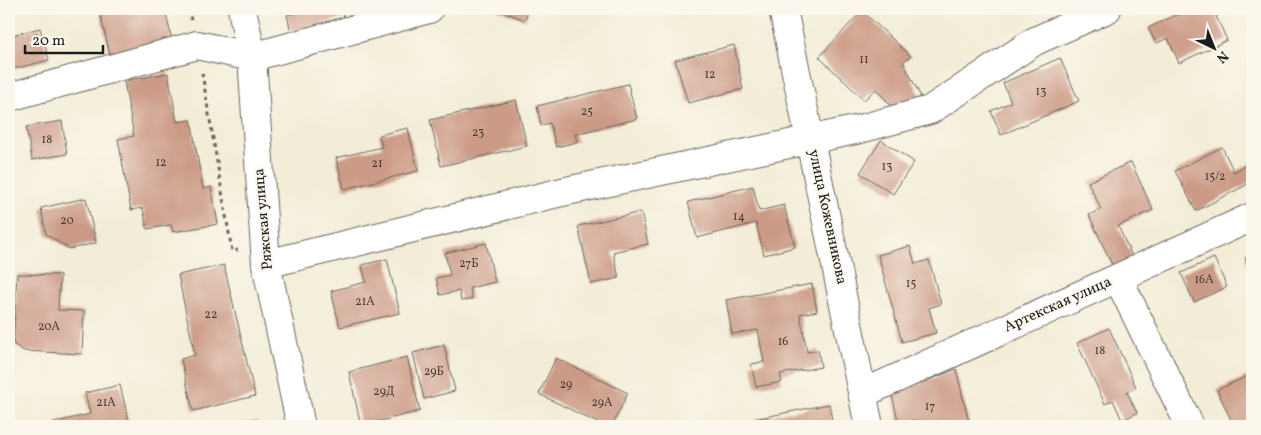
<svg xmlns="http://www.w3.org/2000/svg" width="1261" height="435" font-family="Vollkorn,serif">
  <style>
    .building { fill: #cc9b87 }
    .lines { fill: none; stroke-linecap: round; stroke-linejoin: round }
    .minor-casing { stroke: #67655d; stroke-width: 30 }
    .path { stroke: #67655d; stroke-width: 3; stroke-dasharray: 4 4; stroke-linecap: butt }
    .minor { stroke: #fff; stroke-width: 28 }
    .labels { text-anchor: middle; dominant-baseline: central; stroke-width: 4; stroke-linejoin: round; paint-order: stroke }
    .number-label { font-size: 12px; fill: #483c37 }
    .street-label { font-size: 15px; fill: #1c1c1c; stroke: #fbf7ec }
  </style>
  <rect width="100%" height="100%" fill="#fbf7ec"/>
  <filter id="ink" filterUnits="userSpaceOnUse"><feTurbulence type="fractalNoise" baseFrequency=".02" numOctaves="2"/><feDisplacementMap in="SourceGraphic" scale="10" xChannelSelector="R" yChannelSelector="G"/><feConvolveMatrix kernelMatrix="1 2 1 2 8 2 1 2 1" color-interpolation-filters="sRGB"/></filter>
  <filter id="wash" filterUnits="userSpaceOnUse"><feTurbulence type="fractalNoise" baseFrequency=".0096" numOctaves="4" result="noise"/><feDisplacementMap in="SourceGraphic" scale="20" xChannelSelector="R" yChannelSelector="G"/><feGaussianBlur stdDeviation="1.12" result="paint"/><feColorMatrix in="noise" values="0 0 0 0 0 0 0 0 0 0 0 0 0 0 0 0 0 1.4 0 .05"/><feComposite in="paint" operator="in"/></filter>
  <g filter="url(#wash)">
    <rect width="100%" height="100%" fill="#f3edd7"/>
    <g id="blocks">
      <path class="building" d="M99,9h66l7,31 -62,15z
        M304,9h38l2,9 -53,14 -4,-17 17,-4z
        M496,9h33l-4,11z
        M1189,9h41l-14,7 11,24 -48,23 -11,-25 -12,5 -8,-15z
        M862,11l49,45 -8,6 18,35 -26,13 -19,-21 -12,11 -45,-43z
        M40,28l9,32 -40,10v-34z
        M734,45l9,44 -55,14 -13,-43z
        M1060,58l19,43 -78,34 -10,-24 20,-9 -8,-19z
        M168,73l9,49 14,-2 12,69 8,-2 7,37 -45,8 -2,-7 -24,4 -4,-21 -12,2 -13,-71 16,-3 -10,-55z
        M628,84l9,35 -62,15 2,8 -21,5 -6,-24 -9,2 -4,-19z
        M516,100l11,46 -86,20 -11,-46z
        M62,121l5,33 -35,6 -6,-33z
        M408,128l10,43 -74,18 -8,-31 46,-11 -3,-12z
        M881,140l33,22 -21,32 -33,-21z
        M1222,147l12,25 18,-10v20l-56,29 -21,-40z
        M1131,162l22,48 -35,16 15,32 -20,9 -24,-52 12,-6 -13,-27z
        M753,186l6,25 25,-6 11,42 -31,8 -8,-32 -59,15 -9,-36z
        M86,198l10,45 -27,6 -23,-15 -5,-26z
        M641,212l7,32 -35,8 6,26 -28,6 -13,-58z
        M486,243l9,39 -25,6 2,11 -11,2 -2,-10 -19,4 -4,-17 14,-3 -5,-22z
        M910,246l5,18 14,-4 12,44 -12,4 7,25 -34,9 -24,-87z
        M1252,254v20l-7,-16z
        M1214,258l13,29 -33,15 -13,-29z
        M387,259l13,54 -60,14 -9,-36 35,-9 -4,-17z
        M224,265l31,131 -62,15 -12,-52 14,-4 -17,-80z
        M17,274l43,1 -2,35 26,1 -2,43 -58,-3 -11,-7z
        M812,284l5,27 -17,3 7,38 11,-2 3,17 -41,7 2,8 -26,5 -5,-23 13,-2 -6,-32 -26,4 -6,-34z
        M1109,328l27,59 -9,5 10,21 -15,7 -9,-20 -8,4 -28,-61z
        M444,345l11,46 -31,8 -11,-46z
        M407,357l13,54 -59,15 -12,-54z
        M556,358l72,35 -16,33h-8l-65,-32z
        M956,369l14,57h-54l-1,-6 -16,4 -7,-29z
        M1252,374v28l-4,3 4,10v11h-18l-17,-36z
        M120,385l10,41h-73l-1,-4 34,-8 -5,-21z
        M829,404l3,16 -9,2 1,4h-68l-1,-7z
        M257,421l1,5h-23v-1z"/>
    </g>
  </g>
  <g filter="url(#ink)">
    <use href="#blocks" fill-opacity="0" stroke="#67655d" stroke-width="1"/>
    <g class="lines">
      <defs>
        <path id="minor" d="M242,9l10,48 14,207 35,162
          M783,9l86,417
          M9,97l188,-52 55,12 177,-48
          M266,264l296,-72 298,-63 70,-19 105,-69 72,-32
          M1118,278l72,148
          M864,393l388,-176"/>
      </defs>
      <use href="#minor" class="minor-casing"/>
      <path class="path" d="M188,9l3,11
        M202,73l30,178 6,-1"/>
      <use href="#minor" class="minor"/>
    </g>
  </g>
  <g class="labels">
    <g class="number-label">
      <text x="864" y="60">11</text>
      <text x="710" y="75">12</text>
      <text x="1041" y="92">13</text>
      <text x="587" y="112">25</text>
      <text x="478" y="133">23</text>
      <text x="47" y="140">18</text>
      <text x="161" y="163">12</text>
      <text x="377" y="164">21</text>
      <text x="887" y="167">13</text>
      <text x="1215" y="177">15/2</text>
      <text x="739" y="217">14</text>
      <text x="67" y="221">20</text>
      <text x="469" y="264">27Б</text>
      <text x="1204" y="280">16А</text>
      <text x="911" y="284">15</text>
      <text x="365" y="302">21А</text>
      <text x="211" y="315">22</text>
      <text x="49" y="327">20А</text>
      <text x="783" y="342">16</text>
      <text x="1100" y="351">18</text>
      <text x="434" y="372">29Б</text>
      <text x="566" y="385">29</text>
      <text x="384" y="392">29Д</text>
      <text x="106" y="403">21А</text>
      <text x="602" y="403">29А</text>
      <text x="930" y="407">17</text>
    </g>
    <g class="street-label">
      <text transform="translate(827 217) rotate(78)">улица Кожевникова</text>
      <text transform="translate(264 219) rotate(-95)">Ряжская улица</text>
      <text transform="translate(1058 305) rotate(-24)">Артекская улица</text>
    </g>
  </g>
  <rect width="1261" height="435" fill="none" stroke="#fbf7ec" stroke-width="30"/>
  <g transform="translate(1214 48) rotate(137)" stroke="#fbf7ec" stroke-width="4" paint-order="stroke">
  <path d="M0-4L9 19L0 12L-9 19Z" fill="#1c1c1c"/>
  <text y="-8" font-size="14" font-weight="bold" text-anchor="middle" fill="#1c1c1c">N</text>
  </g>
  <path d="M25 45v8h78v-8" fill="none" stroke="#1c1c1c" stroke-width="2.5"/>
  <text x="32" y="45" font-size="15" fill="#1c1c1c" stroke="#fbf7ec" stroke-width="4" paint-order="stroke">20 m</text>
</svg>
